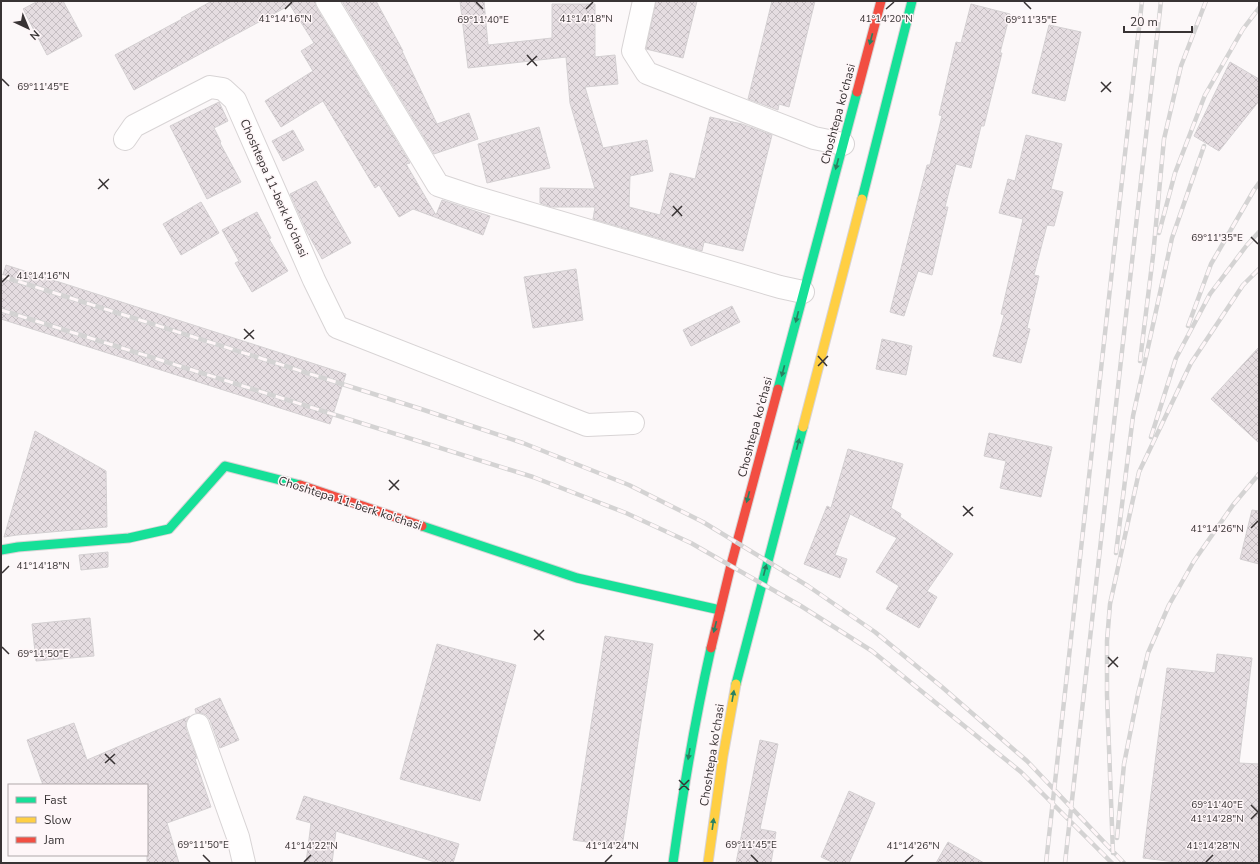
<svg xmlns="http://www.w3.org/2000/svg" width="1260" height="864" font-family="'Nunito Sans',sans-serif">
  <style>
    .building { fill: url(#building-cross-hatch); stroke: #d4d0d2 }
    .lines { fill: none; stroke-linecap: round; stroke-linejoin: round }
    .street-casing { stroke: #d8d4d5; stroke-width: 24 }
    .fast-casing { stroke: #d8d4d5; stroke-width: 11 }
    .slow-casing { stroke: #d8d4d5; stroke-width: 11 }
    .jam-casing { stroke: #d8d4d5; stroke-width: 11 }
    .street { stroke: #fffefe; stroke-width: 22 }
    .fast { stroke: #16e098; stroke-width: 9 }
    .slow { stroke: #ffcf43; stroke-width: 9 }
    .jam { stroke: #f24e42; stroke-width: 9 }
    .rail-casing { stroke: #d4d3d3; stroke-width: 4.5 }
    .rail { stroke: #fef6f8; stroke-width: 3; stroke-dasharray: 9; stroke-linecap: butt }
    .oneway { fill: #298161 }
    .ticks { fill: none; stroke: #383334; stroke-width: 1.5 }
    .labels { text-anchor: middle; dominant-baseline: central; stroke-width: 3; stroke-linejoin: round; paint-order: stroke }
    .street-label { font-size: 12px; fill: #383334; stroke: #fef6f8 }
    .ticks-label { font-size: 10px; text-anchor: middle; fill: #383334; stroke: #fef6f8; stroke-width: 3; stroke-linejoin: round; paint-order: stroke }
  </style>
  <defs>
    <pattern id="building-cross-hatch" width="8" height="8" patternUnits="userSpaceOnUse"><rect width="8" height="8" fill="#e5dde1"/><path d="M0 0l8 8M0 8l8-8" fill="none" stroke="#c5bec2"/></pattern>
  </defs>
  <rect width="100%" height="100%" fill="#fcf8f9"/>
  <path class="building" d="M38,1h25l19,35 -35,19 -24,-46z
    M212,1h103l1,6 94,156 -4,1 30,51 6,-15 48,16 -7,19 -70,-26 -14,8 -20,-32 -4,3 -52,-87 -42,26 -16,-26 48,-30 -12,-20 13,-8 -24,-38 -156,85 -19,-35 67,-36 -1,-1z
    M342,1h34l27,50h-1l35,73 32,-11 9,26 -44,15z
    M460,1h24l4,44 64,-7v-34h43v53l20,-2 3,29 -33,3 18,61 44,-8 6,31 -23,5 -1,31 31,8 10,-42 25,6 15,-62 32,7 30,11 -29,116 -39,-9 -2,9 -109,-32 2,-12h-44l-11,-4v-15l55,1 -25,-86 -4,-46 -98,11z
    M656,1h41l-14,57 -37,-9z
    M772,1h43l-26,106 -10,-3 -1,6 -30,-11z
    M971,4l39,10 -10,39h2l-18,73h-3l-10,42 -15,-4 -11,43h3l-16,68 -14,-4 -14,45 -14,-4 37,-147h3l12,-49 -3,-1 17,-73 5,1z
    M1049,25l32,7 -16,69 -33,-8z
    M1230,62l29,17v22l-40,50 -25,-15z
    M219,102l9,19 -14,7 7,14 -1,1 21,39 -34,17 -37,-73z
    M539,127l11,41 -63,15 -9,-39z
    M293,130l11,20 -21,11 -11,-20z
    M1026,135l36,9 -11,45 12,3 -9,34 -7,-1 -13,50 5,1 -12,52 3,1 -9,34 -28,-7 11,-41 -3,-1 22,-95 -24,-6 9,-34 7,2z
    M316,181l35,62 -29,16 -15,-27 -17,-38z
    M201,202l18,31 -38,22 -18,-31z
    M257,212l14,26 -2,1 19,32 -36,21 -17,-29 4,-2 -17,-31z
    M6,265l340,109 -16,50 -329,-105v-38z
    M576,269l7,51 -50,8 -9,-51z
    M732,306l8,16 -49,24 -8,-16z
    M882,339l30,7 -6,29 -30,-6z
    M1259,347v96l-48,-44z
    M35,431l71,40 1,56 -90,8 -13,2z
    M989,433l63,14 -11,50 -41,-9 6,-27 -22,-5z
    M848,449l55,15 -12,44 10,6 -1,3 53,37 -26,37 10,6 -18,31 -33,-19 13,-23 -23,-14 21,-34 -47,-24 -15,41 12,4 -7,19 -36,-14 23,-58 4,2z
    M1252,510l7,1v53l-19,-5z
    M108,552v15l-27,3 -2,-15z
    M90,618l4,38 -58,5 -4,-37z
    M605,636l48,8 -31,203 -49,-7z
    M437,644l79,21 -36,136 -80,-22z
    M1217,654l35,4 -13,105 20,1v99h-75l-41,-5 24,-190 48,5z
    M220,698l19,42 -19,8 -10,-28 -4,-5 -5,-2h-5l-1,-4z
    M190,716l-4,6v7l11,29 -2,1 16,48 -44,16 12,40h-32v-78h-104l-16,-45 47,-17 13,37z
    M760,740l18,4 -18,85 16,3 -5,31h-35z
    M849,791l26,12 -26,60h-15l-13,-6z
    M304,796l155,48 -6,19h-15l-102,-32 -4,32h-26l5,-40 -15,-4z
    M948,842l36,21h-48z"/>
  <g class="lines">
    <defs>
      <path id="street" d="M327,1l111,184 33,11 309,91 23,5
        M644,1l-11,50 14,22 167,65 29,6
        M125,139l9,-13 76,-39 13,2 12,11 79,180 23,47 250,98 46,-2
        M198,725l40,112 6,26"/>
      <path id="fast" d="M862,199l50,-198
        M778,389l79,-297
        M422,526l155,52 143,32
        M1,550l17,-3 111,-9 40,-9 56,-63 75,19
        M736,684l67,-257
        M673,863c10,-72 22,-144 38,-215"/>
      <path id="slow" d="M803,427l59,-228
        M708,863l15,-107 13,-72"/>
      <path id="jam" d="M857,92l24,-91
        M300,485l122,41
        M711,648l20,-83 47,-176"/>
    </defs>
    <use href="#street" class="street-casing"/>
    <use href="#fast" class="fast-casing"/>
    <use href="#slow" class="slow-casing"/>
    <use href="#jam" class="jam-casing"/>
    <use href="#street" class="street"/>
    <use href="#fast" class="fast"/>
    <use href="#slow" class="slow"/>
    <use href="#jam" class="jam"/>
    <defs>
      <path id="rail" d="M1159,233l16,-60 30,-78 38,-66 16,-21
        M1,276l420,133 102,34 106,42 74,37 105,64 67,46 67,55 85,74 97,102
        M1,310l532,167 93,36 65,30 110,63 71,45 149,121 91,91
        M1188,326l23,-62 43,-74 5,-7
        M1140,361l13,-105 11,-117 17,-73 25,-65
        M1151,437l25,-79 34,-64 37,-49 12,-13
        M1116,553l17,-137 39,-178 32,-92
        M1117,838l7,-74 14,-70 10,-41 21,-48 25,-44 39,-56 26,-31
        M1113,853l-6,-158v-54l3,-37 29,-132 52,-109 52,-78 16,-16
        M1046,863l96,-862
        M1065,863l96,-862"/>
    </defs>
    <use href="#rail" class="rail-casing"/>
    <use href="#rail" class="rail"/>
  </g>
  <defs><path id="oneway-solid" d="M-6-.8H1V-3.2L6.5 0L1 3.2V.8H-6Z"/></defs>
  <g class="oneway">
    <use href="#oneway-solid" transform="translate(871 39) rotate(105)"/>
    <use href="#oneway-solid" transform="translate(837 164) rotate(105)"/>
    <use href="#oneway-solid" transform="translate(797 317) rotate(104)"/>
    <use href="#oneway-solid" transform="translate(783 371) rotate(105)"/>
    <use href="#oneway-solid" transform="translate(798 444) rotate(-75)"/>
    <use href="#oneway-solid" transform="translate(748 497) rotate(105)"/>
    <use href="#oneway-solid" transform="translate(765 570) rotate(-75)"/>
    <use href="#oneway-solid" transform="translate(715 627) rotate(104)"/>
    <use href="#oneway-solid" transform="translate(733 696) rotate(-80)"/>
    <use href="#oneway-solid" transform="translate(689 754) rotate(100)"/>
    <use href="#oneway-solid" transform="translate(713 824) rotate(-82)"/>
  </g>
  <path class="ticks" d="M476,2l7,7M1024,2l7,7M285,9l7,-7M586,9l7,-7M886,9l8,-7M527,55l10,11M527,65l10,-9M2,79l7,7M1101,82l10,10M1101,92l10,-10M99,179l9,10M98,189l11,-10M673,206l9,10M672,216l10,-10M1251,237l7,7M2,282l7,-7M244,329l10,10M244,339l10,-9M818,356l9,10M818,366l10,-10M389,480l10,10M389,490l10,-10M963,506l10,10M963,516l10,-9M1251,528l7,-7M2,573l7,-7M534,630l10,10M534,640l10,-10M2,647l7,7M1108,657l10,10M1108,667l10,-10M105,754l10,10M105,763l10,-9M679,780l10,10M679,790l10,-10M1251,805l7,7M1251,819l7,-7M203,855l7,7M751,855l7,7M304,862l7,-7M605,862l7,-7M905,862l8,-7M1206,862l7,-7"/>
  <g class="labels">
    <g class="street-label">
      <text transform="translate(838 114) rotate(-75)">Choshtepa ko'chasi</text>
      <text transform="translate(274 188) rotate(66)">Choshtepa 11-berk ko'chasi</text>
      <text transform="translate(755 427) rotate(-75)">Choshtepa ko'chasi</text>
      <text transform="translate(350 503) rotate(18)">Choshtepa 11-berk ko'chasi</text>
      <text transform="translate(712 755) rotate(-81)">Choshtepa ko'chasi</text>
    </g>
  </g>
  <g class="ticks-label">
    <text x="285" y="22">41°14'16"N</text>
    <text x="586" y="22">41°14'18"N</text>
    <text x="886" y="22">41°14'20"N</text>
    <text x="483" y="23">69°11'40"E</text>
    <text x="1031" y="23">69°11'35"E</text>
    <text x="43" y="90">69°11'45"E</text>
    <text x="1217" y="241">69°11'35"E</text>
    <text x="43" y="279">41°14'16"N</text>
    <text x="1217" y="532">41°14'26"N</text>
    <text x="43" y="569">41°14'18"N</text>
    <text x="43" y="657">69°11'50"E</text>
    <text x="1217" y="808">69°11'40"E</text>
    <text x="1217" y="822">41°14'28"N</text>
    <text x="203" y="848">69°11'50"E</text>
    <text x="751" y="848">69°11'45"E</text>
    <text x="311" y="849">41°14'22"N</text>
    <text x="612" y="849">41°14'24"N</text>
    <text x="913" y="849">41°14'26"N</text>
    <text x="1213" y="849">41°14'28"N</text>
  </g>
  <rect width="1260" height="864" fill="none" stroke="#383334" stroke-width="4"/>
  <rect x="8" y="784" width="140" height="72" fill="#fef6f8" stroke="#afa8aa"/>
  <rect x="16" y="797" width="20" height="6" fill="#16e098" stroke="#afa8aa"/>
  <text x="44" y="804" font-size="12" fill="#383334">Fast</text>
  <rect x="16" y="817" width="20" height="6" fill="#ffcf43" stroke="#afa8aa"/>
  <text x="44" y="824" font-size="12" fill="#383334">Slow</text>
  <rect x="16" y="837" width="20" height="6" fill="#f24e42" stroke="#afa8aa"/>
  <text x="44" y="844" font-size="12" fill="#383334">Jam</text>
  <g transform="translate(28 28) rotate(136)" stroke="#fef6f8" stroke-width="3" paint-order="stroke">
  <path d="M0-3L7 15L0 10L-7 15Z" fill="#383334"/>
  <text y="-6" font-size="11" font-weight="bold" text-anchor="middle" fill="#383334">N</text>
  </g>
  <path d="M1124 26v6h68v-6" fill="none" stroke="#383334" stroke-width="2"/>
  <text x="1130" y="26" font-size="12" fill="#383334" stroke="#fef6f8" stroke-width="3" paint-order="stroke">20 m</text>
</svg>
